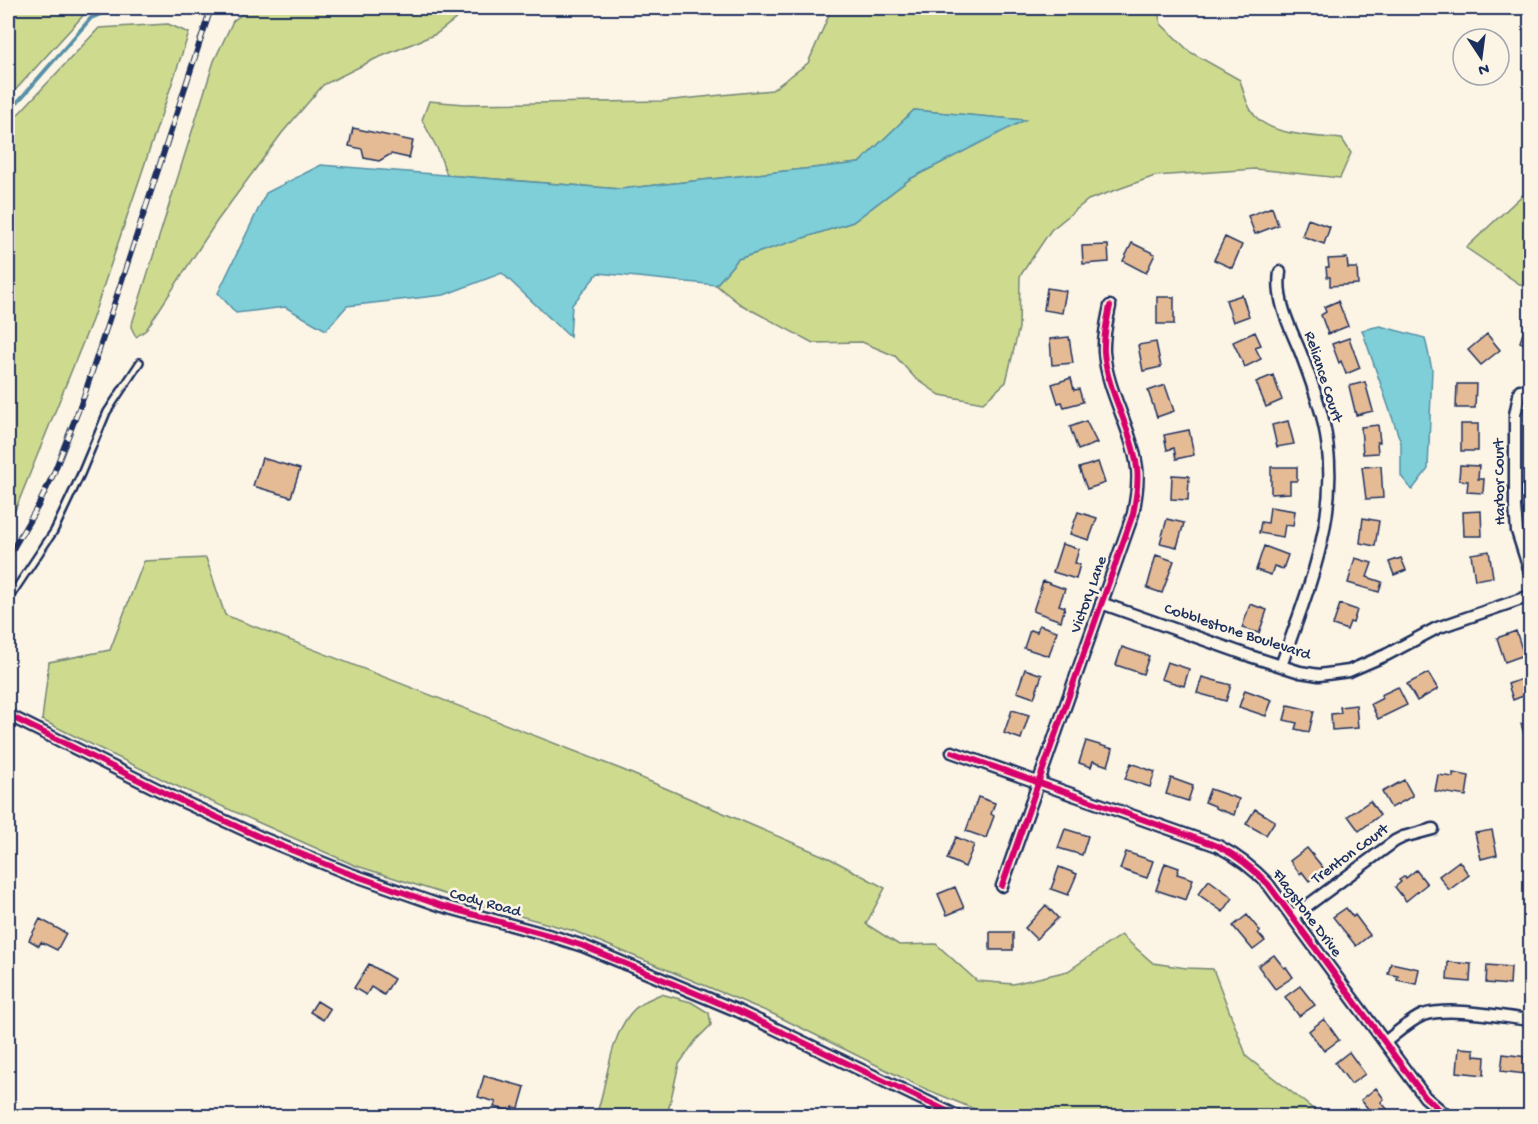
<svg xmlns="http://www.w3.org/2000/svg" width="1538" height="1124" font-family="'Gochi Hand',sans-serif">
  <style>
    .green { fill: #cedb8e; stroke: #748576; stroke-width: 1.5 }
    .water { fill: #7ecfd7; stroke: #568fa7; stroke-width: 1.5 }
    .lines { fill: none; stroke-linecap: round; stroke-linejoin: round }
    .stream { stroke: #568fa7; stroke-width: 4 }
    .building { fill: #e5bb96; stroke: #1b2f5e; stroke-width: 1.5 }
    .lane-casing { stroke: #1b2f5e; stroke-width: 10 }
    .street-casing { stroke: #1b2f5e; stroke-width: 15 }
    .lane { stroke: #fcf5e5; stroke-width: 5 }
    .street { stroke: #fcf5e5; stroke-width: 10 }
    .rail-casing { stroke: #1b2f5e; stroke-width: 6 }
    .rail { stroke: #fcf5e5; stroke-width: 4; stroke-dasharray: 11; stroke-linecap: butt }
    .cycleway-casing { stroke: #fcf5e5; stroke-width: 10 }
    .cycleway { stroke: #d6006c; stroke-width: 6 }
    .labels { text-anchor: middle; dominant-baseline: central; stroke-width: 5; stroke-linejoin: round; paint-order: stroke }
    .street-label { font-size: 16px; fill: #1b2f5e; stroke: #fcf5e5 }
  </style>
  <rect width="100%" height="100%" fill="#fcf5e5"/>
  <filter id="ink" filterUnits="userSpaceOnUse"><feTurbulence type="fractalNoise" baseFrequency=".0167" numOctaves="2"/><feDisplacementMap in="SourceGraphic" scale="12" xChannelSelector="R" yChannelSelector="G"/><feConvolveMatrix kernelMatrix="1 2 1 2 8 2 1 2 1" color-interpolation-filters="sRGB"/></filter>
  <g filter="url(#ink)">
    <path class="green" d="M8,8h82l-82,90z
      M250,8h220l-34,26 -61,25 -52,26 -41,48 -65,88 -71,109 -10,7 -5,-10 83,-266 19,-40z
      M832,8h325l4,16 29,28 50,28c4,13 7,28 17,38 18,18 61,18 85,21l9,14 -11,25 -85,-9 -100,7 -67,24 -37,30 -31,46 -1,52 -13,54 -23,21 -43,-8 -25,-17 -20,-22 -33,-14 -49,1 -73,-39 -24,-19 22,-26 115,-37 57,-43 113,-59 -109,-10 -55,53 -239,26 -173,-14 -10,-27 -15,-28 7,-19 35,3 199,-3 109,-11 36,-27z
      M168,24l21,9 -97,287 -76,188 -8,14v-397l91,-97z
      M1530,188v103l-64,-43z
      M206,558l19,57 398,155 208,89 54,29 -19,36 33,21 37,-1 41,37 36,3 55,-13 53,-36 32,28 33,5 27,1 34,88 75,59h-331l-70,-29 -148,-73 -199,-83 -105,-29 -115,-37 -182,-81 -130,-64 7,-58 61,-12 34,-89z
      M661,994l30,8 18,11 2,12 -15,15 -17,24 -12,52h-71c11,-31 13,-76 34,-102 8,-10 19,-15 31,-20z"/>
    <path class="water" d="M914,110l111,10 -115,59 -57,43 -115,37 -22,26 -118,-12 -26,32 -2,32 -68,-64 -58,22 -97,11 -21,24 -41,-23 -49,6 -18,-20 48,-100 55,-28 299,24 239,-26z
      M1380,326l45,12 7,31 -4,100 -16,21 -11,-14v-33l-39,-113z"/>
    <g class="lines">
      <path class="stream" d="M8,113l83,-95 25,-10"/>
    </g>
    <path class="building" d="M353,128l60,13 -4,17 -18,-4 -12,7 -15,-3 -2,-9 -13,-3z
      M1272,207l6,18 -23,9 -7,-18z
      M1308,219l22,8 -6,17 -22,-8z
      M1225,237l17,8 -10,23 -18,-8z
      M1132,243l23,11 -9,19 -23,-12z
      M1108,245l1,17 -26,2 -1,-18z
      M1347,258l1,10h9l1,16 -28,2v-9h-3l-1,-10h3l-1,-8z
      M1047,288l19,3 -4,22 -18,-3z
      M1242,295l7,21 -16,6 -7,-22z
      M1157,297h17v27h-17z
      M1338,301l10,25 -20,8 -7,-19 5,-3 -2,-5z
      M1525,327l5,2v17l-10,-4z
      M1255,332l6,13 -6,2 6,12 -16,8 -12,-25z
      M1487,334l13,16 -19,15 -13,-15z
      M1069,337l4,26 -21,2 -2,-26z
      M1349,338l11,30 -14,6 -5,-13 -2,2 -7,-19z
      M1156,342l5,25 -18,4 -5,-26z
      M1273,375l9,25 -16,7 -10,-25z
      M1071,378l3,12 5,-1 4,13 -19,5 -2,-5 -4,1 -6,-19z
      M1365,382l8,29 -17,4 -7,-29z
      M1457,384h19l-1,24h-19z
      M1165,385l9,26 -17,6 -9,-26z
      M1086,421l11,22 -19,7 -8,-23z
      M1288,421l6,23 -17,3 -5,-22z
      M1461,424h17v27h-17z
      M1378,425l2,17h-3l1,11 -15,1 -2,-27z
      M1189,430l5,25 -18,4 -2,-11 -7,2 -3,-15z
      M262,458l38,11 -9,28 -38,-11z
      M1098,462l7,21 -18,6 -8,-21z
      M1460,465l19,1 -1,13h6l-1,14 -16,-1 1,-11 -9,-1z
      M1381,466l2,32 -17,1 -4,-32z
      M1271,467h26v14h-7v12l-19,1z
      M1172,475l17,1 -1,24 -17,-1z
      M1270,507l25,4 -2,15 -8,-1 -2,12 -24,-4 2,-11 7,1z
      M1481,511l1,25h-18l-1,-24z
      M1078,512l19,6 -8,22 -19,-6z
      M1363,518l16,3 -4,25 -15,-3z
      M1167,519l17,4 -7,24 -17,-4z
      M1062,544l17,5 -4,14 5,1 -4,15 -23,-7z
      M1264,546l24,9 -5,14 -9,-3 -3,9 -15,-5z
      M1489,551l4,26 -18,3 -4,-26z
      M1156,555l18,6 -12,32 -15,-5z
      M1355,558l17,5 -5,14 15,5 -3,10 -31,-9z
      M1401,558l5,12 -12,5 -5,-13z
      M1043,581l22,8 -6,16 6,2 -4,14 -28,-10z
      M1250,604l17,6 -8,23 -17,-5z
      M1340,604l17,6 -4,13 -3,-1 -3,8 -14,-5z
      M1039,625l18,6 -8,25 -25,-8 6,-18 7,2z
      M1516,631l8,24 -19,7 -8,-24z
      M1122,647l27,9 -6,18 -27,-9z
      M1167,662l22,7 -5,17 -23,-7z
      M1025,669l17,6 -8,23 -17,-6z
      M1428,673l10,16 -21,12 -10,-17z
      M1530,676v26l-4,2 -3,-8 -10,4 -5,-16z
      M1202,677l29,8 -5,16 -29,-8z
      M1398,687l9,18 -29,14 -7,-15 12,-6 -2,-3z
      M1245,690l27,10 -6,16 -27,-9z
      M1288,705l26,6 -5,21 -14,-3 2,-6 -13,-3z
      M1356,705l2,23 -26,2 -1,-16 10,-1 -1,-6z
      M1012,710l17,5 -8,24 -17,-6z
      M1530,721v28h-1l-8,-25z
      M1086,741l27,8 -5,17 -15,-5 -2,6 -12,-4z
      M1131,763l24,9 -5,15 -25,-8z
      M1453,773l16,3 -3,20 -31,-5 3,-16 15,2z
      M1171,778l22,8 -5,15 -22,-7z
      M1404,780l9,16 -22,12 -9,-16z
      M1210,789l29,10 -5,16 -19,-7v-2l-10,-4z
      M978,797l17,6 -4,11 3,2 -8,22 -20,-7z
      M1370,801l10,14 -21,16 -11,-15z
      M1255,809l20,12 -9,14 -20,-11z
      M1065,829l23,7 -6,19 -24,-7z
      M1492,830l5,25 -16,4 -6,-26z
      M956,837l18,8 -9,22 -18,-8z
      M1307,848l17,21 -15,12 -7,-9 -2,2 -10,-13z
      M1126,852l27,9 -6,17 -27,-9z
      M1459,861l10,14 -20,15 -10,-14z
      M1165,863l14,5 -2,6 16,5 -7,21 -30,-10z
      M1059,867l18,7 -9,21 -17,-6z
      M1416,870l11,14 -21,17 -11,-14 6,-5 -2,-2 6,-4 1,2z
      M1209,880l24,18 -10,14 -25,-18z
      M955,887l9,21 -17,7 -9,-21z
      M1046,905l12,13 -22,21 -11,-11z
      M1346,908l7,9 2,-2 15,20 -14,11 -23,-29z
      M1247,915l13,16 -2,2 7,8 -12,9 -20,-24z
      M40,919l26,14 -9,17 -16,-8 -2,4 -10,-6z
      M990,932h23v18h-23z
      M1274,955l10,13 2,-1 7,10 -18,12 -17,-23z
      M1448,962l23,2 -1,18 -23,-2z
      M1391,963l28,6 -3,15 -19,-4 1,-4 -10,-2z
      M369,964l25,15 -10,16 -13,-8 -5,8 -12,-7z
      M1487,965l24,2 -1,18 -24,-2z
      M1300,986l15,19 -16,11 -14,-19z
      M317,1001l13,8 -7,11 -13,-8z
      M1324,1019l15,21 -15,11 -15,-20z
      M1459,1048l15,1v7l11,1 -1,18 -27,-3z
      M1349,1052l16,22 -14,10 -16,-21z
      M1503,1054l24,3 -2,17 -24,-3z
      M484,1076l41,11 -6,21 -6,-1 -2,4 -17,-4 2,-5 -18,-5z
      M1376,1088l8,11 -3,3 8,9 -7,5h-8l-13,-16z"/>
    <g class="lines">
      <defs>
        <path id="lane" d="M8,600l46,-69 27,-57 26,-62 33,-50"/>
        <path id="street" d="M1280,272c-4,29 9,53 20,79 8,21 16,43 22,65 23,90 -12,167 -41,250
          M1520,390l-5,25v92l2,24 13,41
          M1101,603l149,53 50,16 19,3 30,-4 37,-16 51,-27 93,-32
          M8,715l165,82 89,41 83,34 94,33 116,32 28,9 155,65 219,105
          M952,752l266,94c19,10 35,22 50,38l157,213 22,19
          M1002,886l131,-372c3,-15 6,-31 4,-46 -5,-40 -30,-76 -33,-116 -1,-16 3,-31 6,-46
          M1292,917l103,-76 8,-4 30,-8
          M1385,1042c12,-9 24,-21 38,-27 27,-9 79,2 107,5"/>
      </defs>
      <use href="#lane" class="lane-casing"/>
      <use href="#street" class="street-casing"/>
      <use href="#lane" class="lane"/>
      <use href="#street" class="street"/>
      <defs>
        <path id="rail" d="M8,557l30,-51 15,-31 31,-79 127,-388"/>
      </defs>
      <use href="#rail" class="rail-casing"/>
      <use href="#rail" class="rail"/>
      <defs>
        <path id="cycleway" d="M8,715l165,82 89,41 83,34 94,33 116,32 28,9 155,65 219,105
          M952,752l266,94c19,10 35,22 50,38l157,213 22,19
          M1002,886l131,-372c3,-15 6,-31 4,-46 -5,-40 -30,-76 -33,-116 -1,-16 3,-31 6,-46"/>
      </defs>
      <use href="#cycleway" class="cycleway-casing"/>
      <use href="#cycleway" class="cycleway"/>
    </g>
  </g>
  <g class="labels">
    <g class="street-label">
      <text transform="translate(1322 377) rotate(72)">Reliance Court</text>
      <text transform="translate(1501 482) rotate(-91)">Harbor Court</text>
      <text transform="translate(1090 595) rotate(-70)">Victory Lane</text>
      <text transform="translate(1237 633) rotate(18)">Cobblestone Boulevard</text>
      <text transform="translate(1351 855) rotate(-36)">Trenton Court</text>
      <text transform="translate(485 904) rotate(15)">Cody Road</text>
      <text transform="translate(1306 914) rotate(53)">Flagstone Drive</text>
    </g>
  </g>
  <rect width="1538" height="1124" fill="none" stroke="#fcf5e5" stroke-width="30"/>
  <rect x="15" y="15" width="1508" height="1094" fill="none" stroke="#1b2f5e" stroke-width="2" filter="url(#ink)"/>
  <g transform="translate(1481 57) rotate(167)"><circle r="28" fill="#fcf5e5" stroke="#a2a6af" stroke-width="1.5"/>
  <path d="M0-4.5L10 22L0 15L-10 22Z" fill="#1b2f5e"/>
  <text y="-9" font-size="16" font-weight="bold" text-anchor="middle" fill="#1b2f5e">N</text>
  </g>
</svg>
